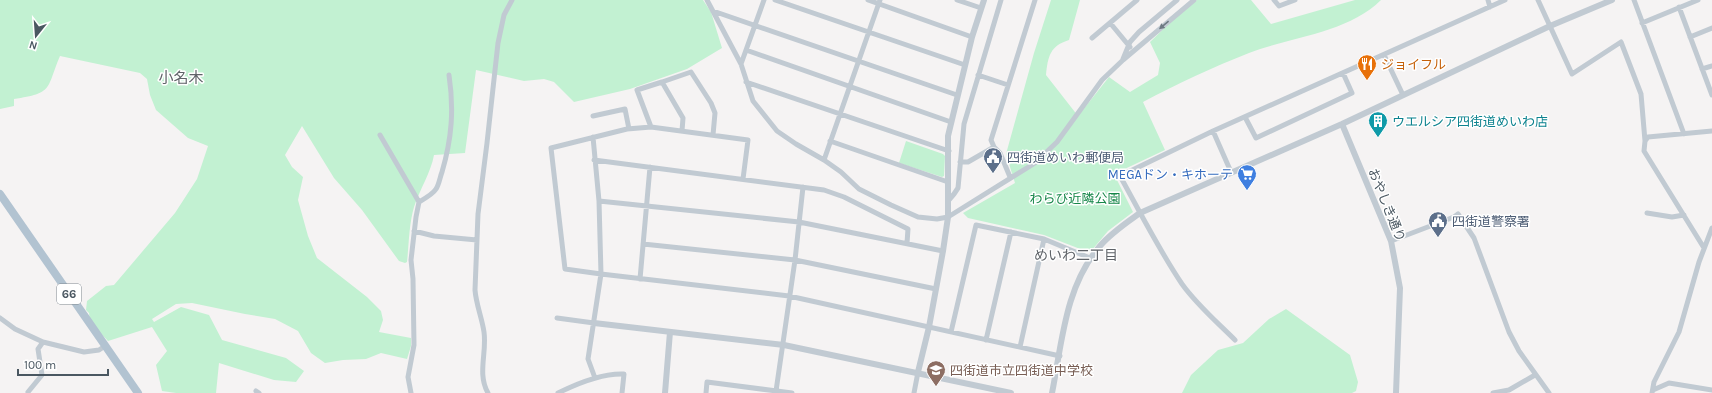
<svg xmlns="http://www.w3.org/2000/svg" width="1712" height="393" font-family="Karla,'Noto Sans JP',sans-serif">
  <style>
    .green { fill: #c2f1d2 }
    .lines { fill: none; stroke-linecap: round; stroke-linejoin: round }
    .minor { stroke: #c1cad2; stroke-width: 5 }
    .tertiary { stroke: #c1cad2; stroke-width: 6 }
    .primary { stroke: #b2c3d1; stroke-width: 8 }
    .oneway { fill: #6e7a83 }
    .labels { text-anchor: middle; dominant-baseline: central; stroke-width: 3; stroke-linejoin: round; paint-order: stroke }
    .shield { fill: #fff; stroke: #808990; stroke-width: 1 }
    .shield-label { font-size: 12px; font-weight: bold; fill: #4a5761 }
    .food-label { font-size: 13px; fill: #c56008; stroke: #fff; text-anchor: start }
    .culture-label { font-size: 13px; fill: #0d838f; stroke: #fff; text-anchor: start }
    .service-label { font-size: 13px; fill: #4e5e75; stroke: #fff; text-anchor: start }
    .shop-label { font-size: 13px; fill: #366cbe; stroke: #fff; text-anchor: end }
    .park-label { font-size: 13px; fill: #168749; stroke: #fff }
    .street-label { font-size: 13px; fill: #4a5761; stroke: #fff }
    .education-label { font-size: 13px; fill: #785e54; stroke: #fff; text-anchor: start }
    .neighbourhood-label { font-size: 14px; fill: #5f6368; stroke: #fff }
    .quarter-label { font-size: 15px; fill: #5f6368; stroke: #fff }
  </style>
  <rect width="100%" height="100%" fill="#f5f3f3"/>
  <path class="green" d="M0,0h703l8,12 11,36 -35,21 -57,20 -56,13 -20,-20 -10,-3 -20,2 -48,-11 -11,83 -31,2c-3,17 -14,34 -20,52 -5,17 -5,37 -7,55l-2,1 -6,-2 -37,-51 -28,-32 -32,-52 -17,29 7,12 11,10 -5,23 10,36 9,22 50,39 14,14 2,9 -4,12 32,6v8l-4,13 -26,-6 -15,6 -23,1 -18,3 -14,-10 -13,-22 -23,-12 -30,-5 -53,-11 -16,1 -24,15 2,3 27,-15 28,8 13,25 64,18 18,13 -8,11 -22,-2 -55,-17 -3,30h-40l-14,-2 -6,-26 11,-14 -15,-24 -44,14 -18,-19 -1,-9 -3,-3 1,-9 19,-15 8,-1 61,-72 22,-34 11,-33 -20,-8 -32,-28 -6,-15 -3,-16 -7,-6 -80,-17c-14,33 -6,37 -46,43v7l-14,3z
    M1051,0h29l-11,40c-19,6 -21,16 -23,35l32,41 31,-39 21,15 28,-17 2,-12 -10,-21 31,-30 16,-12h54l20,24 84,-24h26c-33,33 -91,37 -132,53 -36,14 -72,31 -106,49l22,48 -51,24 19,38 -25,19 -16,19 -4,2 -44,-17 -76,-17 -5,-5 52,-30 -9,-29 28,-101z
    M906,141l37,13 2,2 -1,20 -2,1 -43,-14z
    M1286,309l64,46 8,27 -2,9 -4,2h-170l9,-18 27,-25 25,-7 26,-24z"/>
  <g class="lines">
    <path class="minor" d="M707,0l34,64 12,37 24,30 19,13 28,16 17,12 18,17 32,16 27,12 19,2 11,-2 87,-54 22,-21 45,-62 21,-20 71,-60
      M775,0l190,65
      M868,0l104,37
      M957,0l24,8
      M1274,0l5,6 16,-6
      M1488,0l2,7
      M1538,0l34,74 49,-32 20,52 4,47
      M1634,0l50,134
      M1679,7l33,88
      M713,11l244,84
      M1642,23l56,-23
      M1111,24l19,23
      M1690,37l22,-9
      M1092,38l45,-38
      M746,50l205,72
      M1384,55l19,40
      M1123,59l7,-17 9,-10 38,-32
      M741,64l23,-64
      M1702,69l10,-3
      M978,75l30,10
      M746,82l203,69
      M593,116l32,-7 4,20
      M1245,117l11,21 96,-45 -9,-20
      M651,127l-14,-37 25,-8
      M682,131l1,-13 -21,-36 29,-10 20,31 4,10 -2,22
      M1213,131l18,41
      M380,135l39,67
      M593,137l6,64 2,73 -13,85 7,19
      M830,141l118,41
      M594,160l230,30 20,7 64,32 -1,14
      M824,160l56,-160
      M960,162h8l26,-15
      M1010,177l-10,-24 -6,-6 -3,-7 44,-140
      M743,179l5,-39 -97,-13 -24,2 -76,19 14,121 36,5 188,22 271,60
      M599,201l200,21 144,29
      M948,201l6,-7 4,-6 6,-64 37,-124
      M1647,213l25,4 12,-2
      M414,231l20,5 43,4
      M1391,241l63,-24 4,-3 16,24 35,94 10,19 30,42
      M643,244l152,16 141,29
      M1704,248l-60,-97 1,-10 3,-4 64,-6
      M640,279l10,-112
      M0,318l15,11 28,13 41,10 15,-2 6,-4
      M557,318l37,5
      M951,332l25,-107 68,14 46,19
      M986,340l25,-108
      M1235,340c-18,-18 -38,-35 -53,-56 -23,-34 -42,-72 -62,-108l93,-45 292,-131
      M1020,347l24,-108
      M1653,390l16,-7 43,7
      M256,391l3,2
      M776,391l19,-131 8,-73
      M28,392l14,-17 -4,-26 5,-7
      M411,393l-3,-16 6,-32 -1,-66 -2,-19 5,-43 3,-15c5,-3 14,-8 17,-13 3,-4 4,-12 6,-17 10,-34 12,-63 7,-97
      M488,393c-11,-19 -1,-40 -4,-61 -2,-14 -8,-28 -9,-42l3,-76 9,-71 11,-100 6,-28 8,-15
      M558,393c20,-10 44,-20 66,-19l-2,19
      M706,393l1,-11 85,11
      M914,393l4,-21
      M1493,393l16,-3 26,-15
      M1652,393l2,-11 25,-50 20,-70 13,-34"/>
    <path class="tertiary" d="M1342,124l49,117 9,47 -4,105
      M594,323l190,22 227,48
      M918,372l11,-45 14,-76 5,-34v-81l24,-99 12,-37
      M665,393l5,-61
      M1052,393c10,-50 13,-107 48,-147 11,-13 26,-23 40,-33l202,-89 208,-98 62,-26"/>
    <path class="primary" d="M0,194l138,199"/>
  </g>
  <defs><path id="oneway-solid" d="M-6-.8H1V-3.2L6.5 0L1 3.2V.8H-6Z"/></defs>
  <use class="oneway" href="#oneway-solid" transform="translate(1164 25) rotate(140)"/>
  <defs>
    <symbol id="restaurant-pin" viewBox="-11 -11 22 30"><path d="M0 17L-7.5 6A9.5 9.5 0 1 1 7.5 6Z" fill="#e8710a" stroke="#fff"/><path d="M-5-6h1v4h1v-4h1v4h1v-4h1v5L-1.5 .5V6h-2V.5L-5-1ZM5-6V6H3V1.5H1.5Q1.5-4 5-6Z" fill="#fff"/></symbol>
    <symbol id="building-pin" viewBox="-11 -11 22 30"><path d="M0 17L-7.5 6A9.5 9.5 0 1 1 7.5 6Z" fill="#0f9aa8" stroke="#fff"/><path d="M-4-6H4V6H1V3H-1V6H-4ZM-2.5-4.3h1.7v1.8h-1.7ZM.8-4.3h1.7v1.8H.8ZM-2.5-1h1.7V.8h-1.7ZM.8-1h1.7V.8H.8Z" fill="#fff"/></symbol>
    <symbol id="civic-pin" viewBox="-11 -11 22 30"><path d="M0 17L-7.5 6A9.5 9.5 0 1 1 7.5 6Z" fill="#5c6f8a" stroke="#fff"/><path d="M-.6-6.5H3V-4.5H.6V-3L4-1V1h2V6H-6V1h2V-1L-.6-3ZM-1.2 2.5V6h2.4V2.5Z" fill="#fff"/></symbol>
    <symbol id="supermarket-pin" viewBox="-11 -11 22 30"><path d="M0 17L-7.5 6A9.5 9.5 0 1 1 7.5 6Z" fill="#3f7fe0" stroke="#fff"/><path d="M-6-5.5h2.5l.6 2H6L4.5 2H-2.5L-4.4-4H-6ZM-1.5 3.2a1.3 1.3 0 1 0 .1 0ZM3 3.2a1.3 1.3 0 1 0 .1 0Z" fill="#fff"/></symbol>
    <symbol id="school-pin" viewBox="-11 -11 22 30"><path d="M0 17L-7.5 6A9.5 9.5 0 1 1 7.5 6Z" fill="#8d6e63" stroke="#fff"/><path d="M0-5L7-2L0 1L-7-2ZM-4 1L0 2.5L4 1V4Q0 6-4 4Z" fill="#fff"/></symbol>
  </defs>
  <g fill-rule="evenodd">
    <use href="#restaurant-pin" x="1356" y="53" width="22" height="30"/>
    <use href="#building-pin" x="1367" y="110" width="22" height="30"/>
    <use href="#civic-pin" x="982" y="146" width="22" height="30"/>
    <use href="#supermarket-pin" x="1236" y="163" width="22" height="30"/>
    <use href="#civic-pin" x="1427" y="210" width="22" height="30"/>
    <use href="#school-pin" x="925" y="359" width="22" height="30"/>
  </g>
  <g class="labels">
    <rect class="shield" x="57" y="284" width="24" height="20" rx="3"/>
    <g class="shield-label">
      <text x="69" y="294">66</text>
    </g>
    <g class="food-label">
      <text x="1381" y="64">ジョイフル</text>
    </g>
    <g class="culture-label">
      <text x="1392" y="121">ウエルシア四街道めいわ店</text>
    </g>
    <g class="service-label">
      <text x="1007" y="157">四街道めいわ郵便局</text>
      <text x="1452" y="221">四街道警察署</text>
    </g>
    <g class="shop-label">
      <text x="1233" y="174">MEGAドン・キホーテ</text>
    </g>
    <g class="park-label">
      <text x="1075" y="198">わらび近隣公園</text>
    </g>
    <g class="street-label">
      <text transform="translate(1387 205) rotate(68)">おやしき通り</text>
    </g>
    <g class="education-label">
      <text x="950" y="370">四街道市立四街道中学校</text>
    </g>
    <g class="neighbourhood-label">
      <text x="1076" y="255">めいわ二丁目</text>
    </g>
    <g class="quarter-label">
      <text x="181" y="78">小名木</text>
    </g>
  </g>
  <g transform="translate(36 36) rotate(197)" stroke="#ffffff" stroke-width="3" paint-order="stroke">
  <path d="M0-3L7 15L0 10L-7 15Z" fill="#4a5761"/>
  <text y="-6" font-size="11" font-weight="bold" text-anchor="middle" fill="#4a5761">N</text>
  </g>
  <path d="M18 369v6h90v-6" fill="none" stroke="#4a5761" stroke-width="2"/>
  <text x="24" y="369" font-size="12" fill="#4a5761" stroke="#ffffff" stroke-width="3" paint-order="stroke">100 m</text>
</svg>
